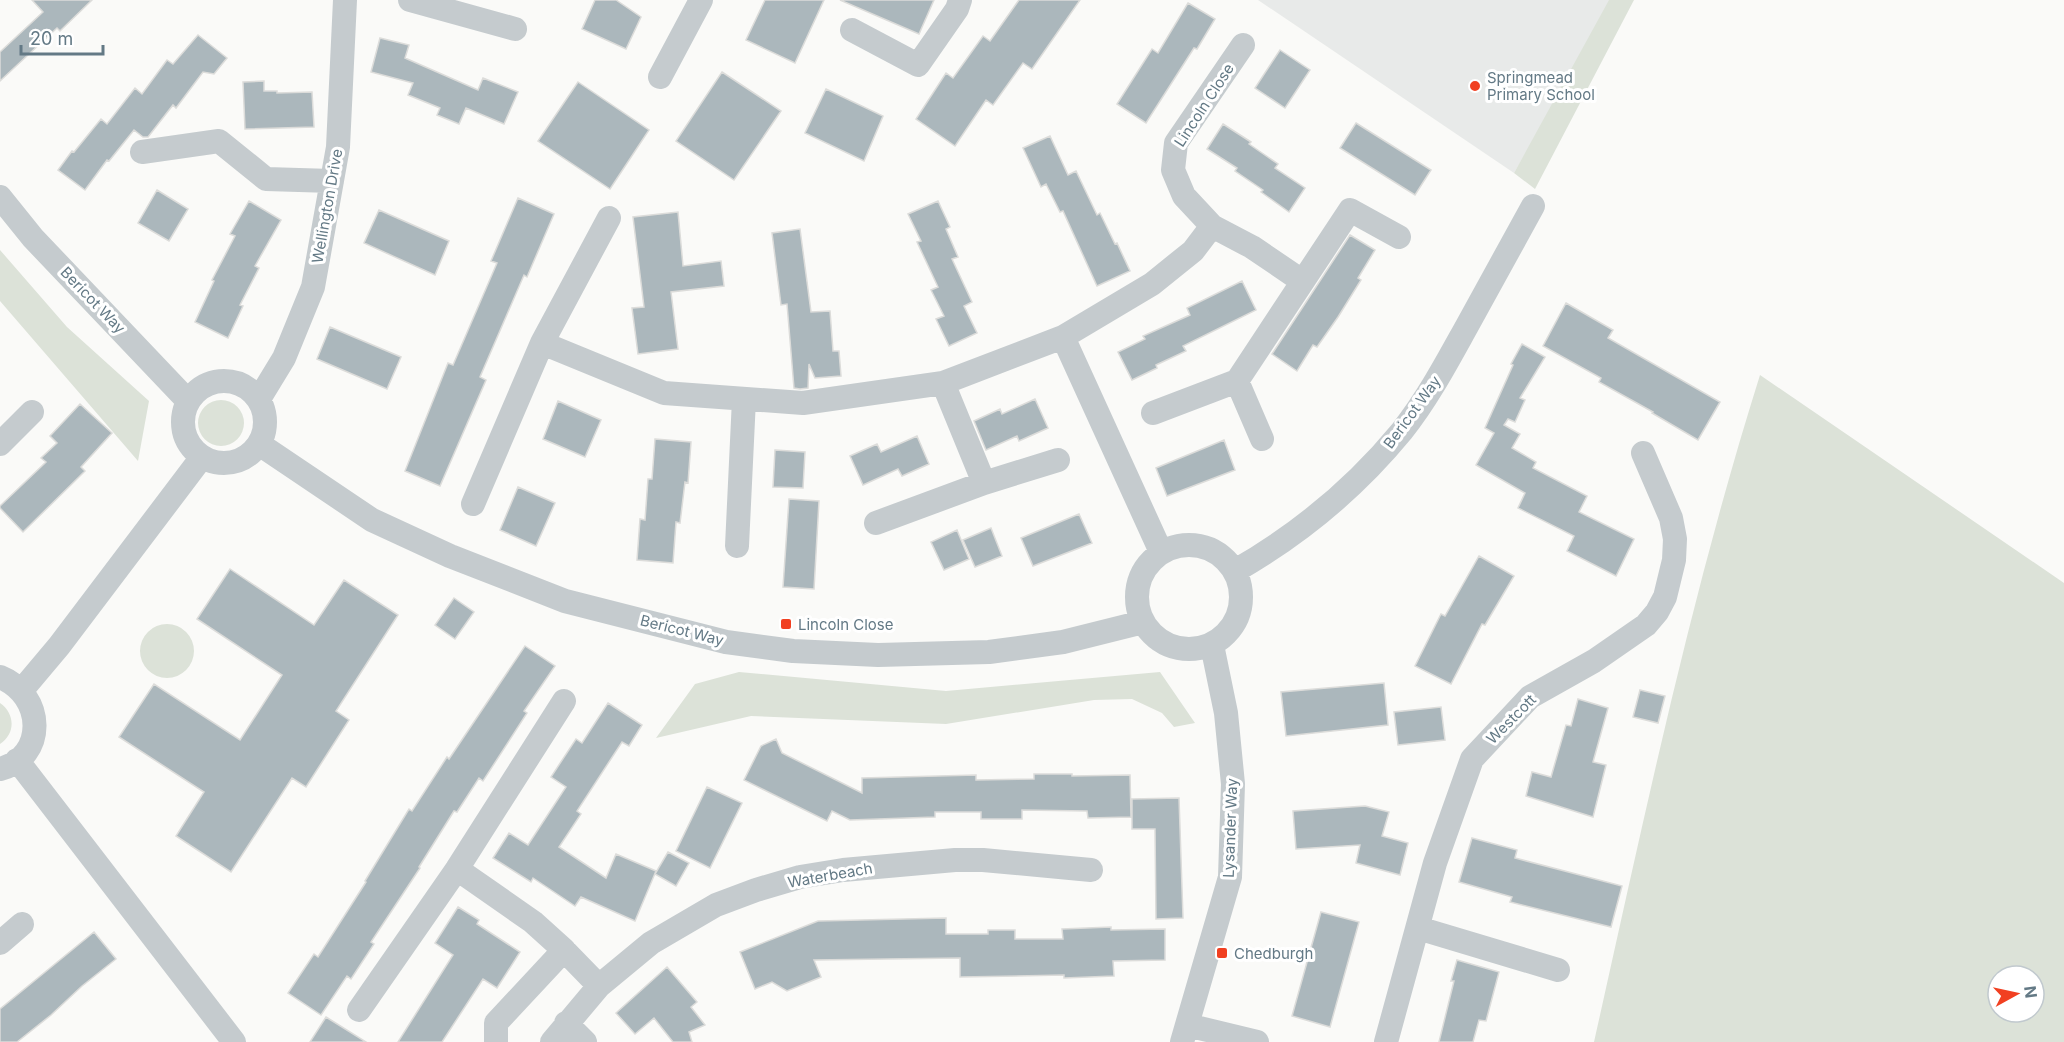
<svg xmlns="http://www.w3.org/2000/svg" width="2064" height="1042" font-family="Inter,sans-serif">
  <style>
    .built { fill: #e8eae9 }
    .green { fill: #dce2d8; fill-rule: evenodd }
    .building { fill: #abb7bc; stroke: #dcdcda; stroke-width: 1.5 }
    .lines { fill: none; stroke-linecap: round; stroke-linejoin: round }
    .minor { stroke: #c5cbce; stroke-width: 24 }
    .poi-dot { fill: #f14021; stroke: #fff; stroke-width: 2 }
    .labels { text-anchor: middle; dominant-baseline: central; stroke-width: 6; stroke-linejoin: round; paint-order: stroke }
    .poi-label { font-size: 15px; fill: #637985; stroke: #fff; text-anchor: start }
    .street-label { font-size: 15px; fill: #637985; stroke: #fff }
  </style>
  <rect width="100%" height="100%" fill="#fafaf8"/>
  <path class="built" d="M1258,0h357l-101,173z"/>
  <path class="green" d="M1609,0h25l-99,189 -21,-16z
    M0,250l67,77 82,74 -11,60 -138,-160z
    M1760,375l304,208v459h-470c50,-224 97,-448 166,-667zM1998,976h36v36h-36z
    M198 423a23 23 0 1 1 46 0a23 23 0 1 1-46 0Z
    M140 651a27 27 0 1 1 54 0a27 27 0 1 1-54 0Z
    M739,672l207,19 214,-19 35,51 -21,4 -12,-14 -30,-14 -38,1 -148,24 -195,-8 -95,22 39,-54z
    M0,703c15,10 16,31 0,41z"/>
  <path class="building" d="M32,0h60l-32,31 -3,-3 -57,53v-29l43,-40z
    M595,0h21l25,17 -15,32 -44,-20z
    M765,0h59l-29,63 -49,-23z
    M840,0h94l-15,34z
    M1019,0h61l-48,69 -9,-6 -30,42 -7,-5 -31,46 -39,-27 30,-46 7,5 30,-42 7,5z
    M1188,3l27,16 -18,30 -3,-1 -48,75 -29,-19 35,-55 6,4z
    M198,35l29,23 -13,16 -11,-2 -27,36 -3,-3 -25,32h-5l-9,-7 -25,31 -2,-1 -22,30 -27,-20 14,-19 2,1 27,-33 6,5 28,-36 7,6 25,-34 6,4z
    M380,38l29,7 -4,13 73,32 5,-12 35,14 -14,32 -38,-16 -7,16 -22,-9 3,-7 -32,-13 5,-12 -42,-11z
    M1280,50l30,20 -25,38 -30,-20z
    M722,72l59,39 -47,69 -58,-39z
    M264,81v10h13v2l35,-1 2,35 -69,2 -2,-47z
    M578,82l71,48 -39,59 -72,-48z
    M826,89l57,27 -19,45 -59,-28z
    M1356,123l75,47 -16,25 -75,-47z
    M1223,124l28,18 -2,2 29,20 -3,4 30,20 -16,24 -28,-20 2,-2 -28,-19 2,-3 -30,-19z
    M1050,136l18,39 8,-4 21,44 3,-2 15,31 2,-1 13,28 -33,15 -34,-75 -3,1 -14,-28 -5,3 -18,-39z
    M157,190l31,19 -19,32 -31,-18z
    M518,198l36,16 -27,63 -3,-2 -44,102 6,3 -46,106 -35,-15 43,-108 5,2 44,-102 -6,-2z
    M249,201l32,19 -26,46 4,2 -19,37 3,1 -15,32 -33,-16 19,-41 -2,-1 23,-44 -5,-2z
    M938,201l12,26 -4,2 12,28 -6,2 20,43 -8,4 13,27 -28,13 -13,-27 8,-3 -13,-26 7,-3 -21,-45 4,-1 -13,-27z
    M379,210l70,31 -14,34 -71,-32z
    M678,212l5,54 38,-5 3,25 -53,6 7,57 -40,5 -6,-46 12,-1 -11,-90z
    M800,229l11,83 19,-1 3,40h6l2,25 -26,2 -6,-14 -1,24 -8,1 -6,-1 -7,-84 -6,1 -9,-72z
    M1350,235l25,15 -17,28 3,2 -23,37 -21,30 -4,-2 -16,26 -25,-17z
    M1242,281l14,29 -73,36 3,5 -30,14 1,3 -25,12 -14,-28 27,-13 -2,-3 47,-21 -3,-7z
    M1566,303l47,27 -5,8 112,64 -22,38 -46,-27 1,-1 -54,-30 2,-4 -58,-32z
    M330,327l71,30 -14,32 -70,-30z
    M1522,344l23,13 -25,41 5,2 -10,22 -7,-3 -4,6 16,9 -8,14 24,14 -3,6 54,28 -8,16 55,27 -18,37 -49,-25 7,-15 -56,-28 7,-15 -49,-28 18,-32 -9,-5 28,-63 -2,-1z
    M1035,399l13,29 -29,13 -2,-5 -31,14 -12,-29 26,-12 2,5z
    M558,401l43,19 -16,37 -42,-18z
    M80,404l32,29 -31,34 4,4 -62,61 -23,-24v-2l46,-44 -5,-4 16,-15 -7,-7z
    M917,436l12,28 -27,12 -4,-7 -35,16 -13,-29 27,-12 4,8z
    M655,439l36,3 -3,41 -3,-1 -5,41 -4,-1 -3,41 -36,-3 3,-41 5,1 3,-41h4z
    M1224,440l11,30 -68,26 -11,-28z
    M775,450l30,2 -2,36 -30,-1z
    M518,487l37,16 -19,43 -36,-16z
    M789,499l30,2 -5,88 -31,-2z
    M1079,514l13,29 -59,23 -12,-28z
    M991,528l11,28 -27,11 -12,-27z
    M957,530l12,29 -25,11 -13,-28z
    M1479,556l35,20 -29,49 -3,-1 -31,60 -36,-18 26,-52 4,2z
    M230,569l84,56 30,-45 54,35 -62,96 13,9 -43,67 -14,-9 -61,94 -55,-36 28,-44 -85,-55 35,-53 86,56 42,-65 -85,-56z
    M454,598l20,14 -19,27 -20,-14z
    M525,646l30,20 -31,45 3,2 -44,68 -4,-3 -22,34 -3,-1 -35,56 1,1 -49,74 3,2 -23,35 -4,-3 -26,39 -33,-22 26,-39 4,3 48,-75 -1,-1 44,-72 3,2 35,-54 2,2z
    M1384,683l4,42 -102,11 -5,-44z
    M1640,690l25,6 -7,27 -25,-6z
    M1578,699l30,9 -15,54 13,3 -13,52 -67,-21 6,-24 19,5 15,-52 5,1z
    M608,703l34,22 -13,21 -7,-4 -45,69 4,3 -22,33 47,31 10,-24 40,17 -21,50 -54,-24 -6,9 -42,-28 -2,4 -38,-24 16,-25 19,12 38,-58 -15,-10 25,-38 6,4z
    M1441,707l4,33 -47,5 -4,-33z
    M776,739l6,14 80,40v-15l114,-3v5l58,-1v-5h38v2l58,-1 1,42 -43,1 -1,-7 -65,-1v9h-41v-7h-46v5l-85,3 -18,-9 -5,10 -83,-41 17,-34z
    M707,787l35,16 -32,65 -34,-17z
    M1179,798l4,120 -27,1 -1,-90h-23v-30z
    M1365,806l24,6 -7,24 26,7 -8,32 -44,-12 4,-18 -64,4 -3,-38z
    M1472,838l45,12 -2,8 107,28 -11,41 -101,-25 2,-5 -53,-15z
    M668,852l21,11 -13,23 -21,-12z
    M458,907l21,13 -2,4 43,28 -23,36 -14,-9 -41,63h-44l55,-87 -18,-12z
    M1321,912l38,10 -29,105 -38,-11z
    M946,918v16h42v-4h27v9h48l-1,-10 49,-2v3l54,-1v31l-52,1 1,15 -50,2v-3l-104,2v-19l-146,2 7,17 -34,14 -15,-9 -17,7 -15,-37 78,-31z
    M94,932l22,27 -34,27 -31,29 -34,27h-17v-33z
    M1457,960l42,12 -13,49 -7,-1 -6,22h-34l15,-61h-3z
    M667,967l30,35 -6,5 14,18 -16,7 3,10h-19l-19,-24 -19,16 -19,-21z
    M326,1017l40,25h-56z"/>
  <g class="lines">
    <path class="minor" d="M410,0l105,29
      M852,30l66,35 39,-56 3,-9
      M1243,45l-67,98 -3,27 11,26 28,30 40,21 50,34
      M660,77l41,-77
      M142,152l77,-11 47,38 66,2
      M0,197l33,41 155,163
      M1063,337l98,215
      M542,343l122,50 139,10 140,-20 120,-46 89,-53 41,-33 19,-25
      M1237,381l25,58
      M183 422a41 41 0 1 1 82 0a41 41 0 1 1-82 0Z
      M943,383l41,100
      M259,399l25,-41 29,-71 25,-140 7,-147
      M1153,413l84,-32 113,-171 49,27
      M0,444l32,-32
      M259,444l113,76 78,36 115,45 161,41 67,9 85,4 111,-3 74,-10 80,-20
      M473,504l69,-161 67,-125
      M876,523l108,-40 74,-23
      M1137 597a52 52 0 1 1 104 0a52 52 0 1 1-104 0Z
      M737,546l7,-147
      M1235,571c63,-36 121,-84 167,-140 26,-33 45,-69 65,-105 22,-40 44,-80 66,-120
      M0,677c45,18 47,80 0,92
      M22,690l37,-44 143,-189
      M17,760l217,282
      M457,869l76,53 31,28
      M1418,928l140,42
      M0,943l22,-19
      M359,1010l98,-141 107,-168
      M566,1023l19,19
      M1187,1025l70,17
      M496,1042v-19l68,-73 35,36
      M552,1042l47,-56 52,-43 65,-38 40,-15 44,-13 43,-7 112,-10h28l108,10
      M1182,1042l48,-165 3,-93 -7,-71 -14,-68
      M1386,1042l49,-179 37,-104 58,-62 64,-36 52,-36 11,-13 8,-15 9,-37 1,-21 -4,-21 -28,-65"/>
  </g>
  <g class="poi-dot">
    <circle cx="1475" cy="86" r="6"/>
    <rect x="780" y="618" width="12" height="12" rx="3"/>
    <rect x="1216" y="947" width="12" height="12" rx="3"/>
  </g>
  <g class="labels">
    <g class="poi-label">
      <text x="1487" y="77">Springmead<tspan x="1487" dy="17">Primary School</tspan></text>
      <text x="798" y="624">Lincoln Close</text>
      <text x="1234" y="953">Chedburgh</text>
    </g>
    <g class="street-label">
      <text transform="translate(1204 105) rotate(-57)">Lincoln Close</text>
      <text transform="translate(327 206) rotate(-80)">Wellington Drive</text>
      <text transform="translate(93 300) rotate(46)">Bericot Way</text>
      <text transform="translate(1412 412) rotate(-54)">Bericot Way</text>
      <text transform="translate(682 630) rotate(14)">Bericot Way</text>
      <text transform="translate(1511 719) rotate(-45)">Westcott</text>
      <text transform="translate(1230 828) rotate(-88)">Lysander Way</text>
      <text transform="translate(830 875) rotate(-10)">Waterbeach</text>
    </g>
  </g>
  <g transform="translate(2016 994) rotate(82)"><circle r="28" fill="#ffffff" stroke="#c1c9ce" stroke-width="1.5"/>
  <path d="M0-4.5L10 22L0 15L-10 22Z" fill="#f14021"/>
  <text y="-9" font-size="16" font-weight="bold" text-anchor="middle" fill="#637985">N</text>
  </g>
  <path d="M21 45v9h82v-9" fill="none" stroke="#637985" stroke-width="3"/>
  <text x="30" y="45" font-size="18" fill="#637985" stroke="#ffffff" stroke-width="4.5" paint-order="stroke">20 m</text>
</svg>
